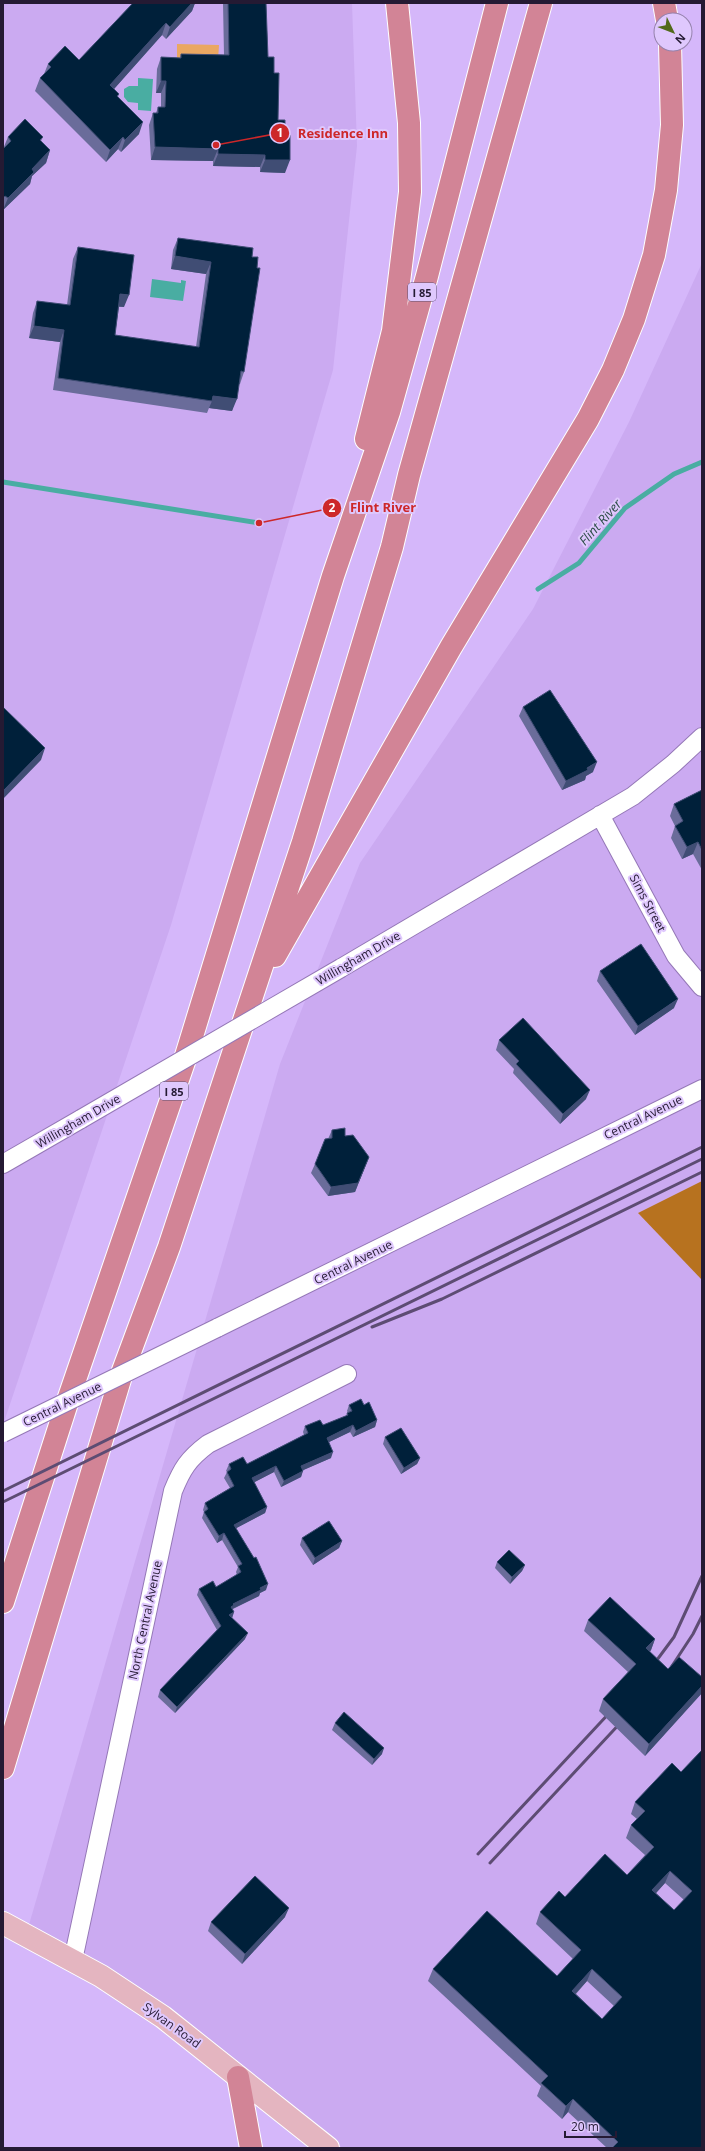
<svg xmlns="http://www.w3.org/2000/svg" width="705" height="2151" font-family="'Open Sans',sans-serif">
  <style>
    .built { fill: #cbaaf1 }
    .green { fill: #eaa762 }
    .forest { fill: #b7721f }
    .water { fill: #49ada2 }
    .lines { fill: none; stroke-linecap: round; stroke-linejoin: round }
    .stream { stroke: #49ada2; stroke-width: 5 }
    .minor-casing { stroke: #9578b7; stroke-width: 20 }
    .major-casing { stroke: #fff; stroke-width: 24 }
    .highway-casing { stroke: #fff; stroke-width: 24 }
    .minor { stroke: #fff; stroke-width: 18 }
    .major { stroke: #e4b5c0; stroke-width: 22 }
    .highway { stroke: #d28496; stroke-width: 22 }
    .rail { stroke: #5d4c73; stroke-width: 3 }
    .minor-bridge-casing { stroke: #9578b7; stroke-width: 20; stroke-linecap: butt }
    .minor-bridge { stroke: #fff; stroke-width: 18 }
    .wall { fill: #6a6c9a; fill-rule: evenodd }
    .shaded-wall { fill: #404d74 }
    .building { fill: #00203a; stroke: #404d74; fill-rule: evenodd }
    .labels { text-anchor: middle; dominant-baseline: central; stroke-width: 4; stroke-linejoin: round; paint-order: stroke }
    .shield { fill: #dfc8fd; stroke: #5d4e70; stroke-width: 1 }
    .shield-label { font-size: 11px; font-weight: bold; fill: #251a33 }
    .street-label { font-size: 12px; fill: #251a33; stroke: #dfc8fd }
    .water-label { font-size: 13px; font-style: italic; fill: #2f4e4a; stroke: #dfc8fd }
    .leader { fill: none; stroke: #cd2729; stroke-width: 1.5 }
    .callout-dot { fill: #cd2729; stroke: #dfc8fd; stroke-width: 1.5 }
    .mark-label { font-size: 12px; text-anchor: middle; font-weight: bold; fill: #fff }
    .callout-label { font-size: 13px; text-anchor: middle; font-weight: bold; fill: #cd2729; stroke: #dfc8fd; stroke-width: 4; stroke-linejoin: round; paint-order: stroke }
  </style>
  <rect width="100%" height="100%" fill="#d5b7fa"/>
  <path class="built" d="M3,3h349l5,143 -24,224 -162,555 -168,500z
    M702,263v918l-64,32 64,67v868h-359l-317,-213 254,-871 80,-201 173,-254 96,-187z"/>
  <path class="green" d="M177,44l42,1 -1,15 -41,-1z"/>
  <path class="forest" d="M702,1181v99l-64,-67z"/>
  <path class="water" d="M138,78l15,1 -2,32 -13,-1v-7l-10,-1 -4,-5v-8l5,-3h9z
    M152,279l29,4v-3l5,1 -3,20 -33,-4z"/>
  <g class="lines">
    <path class="stream" d="M3,482l256,41
      M538,589l41,-26 46,-55 49,-34 28,-12"/>
    <defs>
      <path id="minor" d="M600,815l76,141 26,31
        M341,968l292,-172 40,-32 29,-27
        M3,1164l78,-45
        M217,1328l485,-239
        M73,1960l100,-469c9,-22 15,-32 35,-47l139,-70"/>
      <path id="major" d="M3,1923l98,53 62,41 165,131"/>
      <path id="highway" d="M664,3l3,17
        M366,439l27,-108 17,-139 -1,-69 -12,-120
        M275,956l176,-309 137,-228 25,-49 21,-51 20,-64 12,-65 6,-65 -2,-81
        M3,1602l64,-199 118,-344 148,-483 56,-164 38,-136 70,-273
        M3,1768l118,-392 48,-129 134,-405 89,-295 17,-72 132,-472
        M238,2077l13,71"/>
    </defs>
    <use href="#minor" class="minor-casing"/>
    <use href="#major" class="major-casing"/>
    <use href="#highway" class="highway-casing"/>
    <use href="#minor" class="minor"/>
    <use href="#major" class="major"/>
    <use href="#highway" class="highway"/>
    <path class="rail" d="M372,1327l70,-28 260,-127
      M3,1491l699,-344
      M3,1502l699,-343
      M672,1666l21,-32 9,-18
      M651,1668l23,-31 28,-61
      M478,1854l135,-145
      M490,1863l134,-144"/>
    <defs>
      <path id="minor-bridge" d="M81,1119l260,-151
        M3,1433l214,-105"/>
    </defs>
    <use href="#minor-bridge" class="minor-bridge-casing"/>
    <use href="#minor-bridge" class="minor-bridge"/>
  </g>
  <path class="wall" d="M133,3h62l-3,8 -26,28 -4,-4 -48,54 5,5 -1,3 21,37 -18,18 -3,-3 -12,13 -71,-71 5,-13 4,-4 4,-10 31,-4z
    M223,3h43l2,54 6,16 4,47 7,53 -25,-1v-5l-47,-1v-5l-62,-1 -2,-35 4,-12h3l2,-6h3v-14h-5l1,-24 4,-12 19,1 1,-4 43,1z
    M8,137h35l-2,4 9,9 -4,13 -14,13 -2,8 -27,26v-61z
    M178,238l74,19 -8,115 -4,12h-1l-7,27 -23,-3 -2,5 -154,-23 7,-48 -31,-4 4,-25 4,-12 30,4 6,-46 5,-12 46,60h-5l-4,28 81,12 10,-73 -35,-5 2,-19z
    M523,707l70,65 -7,4 -1,4 -23,10 -43,-74z
    M702,790v80l-9,-16 -11,5 -11,-21 4,-12 -5,-10 4,-12z
    M600,971l74,37 -39,27 -38,-54z
    M499,1040l87,59 -26,25 -47,-51 1,-4 -18,-19z
    M332,1130l13,6 24,21 -14,35 -27,4 -17,-23 4,-9 13,-25z
    M349,1405h15l13,15 -2,7 -22,10 -3,-5 -21,10 2,16 -28,12 -2,7 -20,10 -7,-15 -20,10 13,25 -2,6 -29,15 30,62 -6,3 -1,3 -26,13 1,3 -2,6 13,21 -70,74 -17,-16 2,-7 57,-60 -20,-35 2,-6 17,-2 21,-12 -1,-3 2,-5 -16,-27 -5,3 -15,-25 2,-6 -1,-2 2,-7 25,-15 -6,-10 3,-6 -1,-1 3,-7h18l57,-29 -1,-3 2,-6 18,-1 23,-9 1,-3h1l-1,-2z
    M385,1437l35,21 -3,6 -16,10 -18,-30z
    M302,1538l40,3 -3,7 -26,17 -13,-20z
    M497,1562l28,3 -3,6 -12,13 -15,-16z
    M588,1620l67,19 -4,11 -1,2 18,17 34,8v16l-57,63 -46,-45 4,-12 25,-27 -44,-41z
    M335,1723l47,31 -10,11 -40,-35z
    M702,1750v398h-95l-39,-36 -6,7 -25,-23 4,-10 -113,-105 5,-12 124,7 16,-17 -37,-35 4,-12 25,-15 62,-22 18,-20 -19,-17 5,-13 6,-6 -6,-5 4,-12 46,-30zM665,1883l19,17 -10,10 -18,-17zM587,1981l27,25 -12,13 -26,-25z
    M285,1917l-43,47 -34,-33 3,-9z"/>
  <path class="shaded-wall" d="M192,3h3l-3,8 -26,28 4,-12z
    M166,23l-4,12 -56,63 4,-13z
    M161,81h5l-5,12h-5z
    M143,122l-4,12 -18,18 4,-12z
    M123,137l-5,12 -12,13 4,-12z
    M155,147l63,2 -5,12 -62,-1z
    M50,150l-4,13 -14,13 -2,8 -27,26 5,-12 24,-29z
    M218,154l47,1 -5,12 -47,-1z
    M265,160h25l-5,13 -25,-1z
    M175,256l36,6 -5,12 -35,-5z
    M120,294l9,1 -5,12 -8,-1z
    M34,326l30,4 -4,12 -31,-4z
    M213,396l24,3 -5,12 -23,-3 3,-7z
    M45,748l-4,12 -38,39v-8z
    M597,762l-4,10 -7,4 -1,4 -23,10 4,-9z
    M698,842l-5,12 -11,5 5,-12z
    M678,999l-4,9 -39,27 3,-9z
    M590,1090l-4,9 -26,25 3,-10z
    M369,1157l-14,35 -27,4 3,-9z
    M377,1420l-2,7 -22,10 3,-6z
    M353,1425l-3,7 -25,12 2,-6z
    M333,1452l-2,6 -32,14 2,-6z
    M420,1458l-3,6 -16,10 3,-6z
    M276,1466l-2,6 -25,13 3,-7z
    M303,1471l-2,6 -20,10 3,-6z
    M267,1507l-2,6 -34,18 3,-6z
    M224,1533l-2,7 -5,3 2,-7z
    M342,1541l-3,7 -26,17 2,-7z
    M525,1565l-3,6 -12,13 2,-7z
    M268,1584l-2,6 -6,3 -1,3 -27,13 -3,4 4,-9z
    M234,1612l-2,6 -3,-3z
    M248,1633l-3,6 -70,74 2,-6z
    M655,1639l-4,11 -9,10 4,-12z
    M702,1686v7l-57,63 4,-12z
    M384,1748l-2,6 -10,11 2,-6z
    M670,1871l-5,12 -17,19 4,-12z
    M289,1908l-4,9 -43,47 3,-10z
    M592,1969l-5,12 -20,22 5,-12z
    M573,2099l-5,13 -6,7 4,-13z"/>
  <path class="building" d="M133,3h59l-22,24 -4,-4 -56,62 9,9 -2,2 26,26 -18,18 -2,-3 -13,13 -70,-72 11,-11 -3,-3 17,-18 14,14z
    M228,3h38l2,54h6v16h5l-1,47h7v15h5v25h-25v-5l-47,-1v-5l-63,-2 -2,-34h5v-6h7l1,-26h-5v-24l20,1v-4l48,1z
    M25,119l18,18 -3,3 10,10 -18,19 2,3 -26,26 -3,-2 -2,2v-49l8,-8 -3,-4z
    M178,238l75,10 -1,9h6l-1,11h3l-16,104 -3,-1 -4,28 -24,-3 -1,5 -154,-23 6,-48 -30,-4 3,-25 33,4 8,-58 56,8 -5,40 -9,-1 -5,41 84,12 12,-85 -36,-6z
    M550,690l47,72 -10,6 1,2 -22,11 -43,-74z
    M3,707l42,41 -42,43z
    M702,790v60l-4,-8 -11,5 -12,-21 8,-5 -9,-17z
    M641,944l37,55 -40,27 -38,-55z
    M523,1018l67,72 -27,24 -47,-50 3,-3 -20,-21z
    M345,1128v8l8,-1 16,22 -11,26 -27,4 -16,-23 10,-25 7,-1v-8z
    M361,1399l3,6 5,-3 8,18 -21,11 -3,-6 -26,13 6,14 -32,14 2,5 -19,10 -8,-15 -24,12 15,29 -33,18 20,33 2,-1 12,27 -8,4 1,2 -28,14 1,1 -3,2 3,5 -5,3 19,18 -71,74 -17,-17 61,-64 -22,-37 14,-8 3,6 25,-15 -3,-6 4,-2 -18,-31 -5,3 -15,-24 4,-3 -3,-6 29,-17 -7,-14 4,-3 -2,-5 14,-7 4,7 61,-31 -3,-7 15,-6 3,5 25,-10 -1,-2 5,-2 -3,-6z
    M401,1428l19,30 -16,10 -19,-31z
    M329,1521l13,20 -27,17 -13,-20z
    M509,1550l16,15 -13,12 -15,-15z
    M610,1597l45,42 -9,9 22,21 11,-12 23,20v9l-53,58 -46,-45 33,-35 -48,-44z
    M344,1712l40,36 -10,11 -39,-36z
    M702,1750v398h-90l6,-6 -45,-43 -7,7 -25,-23 7,-7 -115,-107 54,-58 70,65 24,-26 -41,-38 19,-21 6,6 40,-43 22,21 27,-28 -23,-22 14,-14 -10,-9 37,-39 9,9zM670,1871l22,20 -18,19 -22,-20zM592,1969l30,28 -20,22 -30,-28z
    M255,1876l34,32 -44,46 -34,-32z"/>
  <g class="labels">
    <g class="shield">
      <rect x="408" y="283" width="28" height="18" rx="3"/>
      <rect x="160" y="1082" width="28" height="18" rx="3"/>
    </g>
    <g class="shield-label">
      <text x="422" y="292">I 85</text>
      <text x="174" y="1091">I 85</text>
    </g>
    <g class="street-label">
      <text transform="translate(648 903) rotate(62)">Sims Street</text>
      <text transform="translate(358 958) rotate(-30)">Willingham Drive</text>
      <text transform="translate(643 1117) rotate(-26)">Central Avenue</text>
      <text transform="translate(78 1121) rotate(-30)">Willingham Drive</text>
      <text transform="translate(353 1262) rotate(-26)">Central Avenue</text>
      <text transform="translate(62 1404) rotate(-26)">Central Avenue</text>
      <text transform="translate(145 1620) rotate(-78)">North Central Avenue</text>
      <text transform="translate(172 2025) rotate(36)">Sylvan Road</text>
    </g>
    <g class="water-label">
      <text transform="translate(600 522) rotate(-48)">Flint River</text>
    </g>
  </g>
  <path class="leader" d="M216 145L280 133M259 523L332 508"/>
  <g class="callout-dot">
    <circle cx="216" cy="145" r="4"/>
    <circle cx="259" cy="523" r="4"/>
    <circle cx="280" cy="133" r="10"/>
    <circle cx="332" cy="508" r="10"/>
  </g>
  <g class="mark-label">
    <text x="280" y="137">1</text>
    <text x="332" y="512">2</text>
  </g>
  <g class="callout-label">
    <text x="343" y="138">Residence Inn</text>
    <text x="383" y="512">Flint River</text>
  </g>
  <rect width="705" height="2151" fill="none" stroke="#251a33" stroke-width="8"/>
  <g transform="translate(673 32) rotate(133)"><circle r="19" fill="#dfc8fd" stroke="#9582ac"/>
  <path d="M0-3L7 15L0 10L-7 15Z" fill="#526a1a"/>
  <text y="-6" font-size="11" font-weight="bold" text-anchor="middle" fill="#251a33">N</text>
  </g>
  <path d="M565 2131v6h51v-6" fill="none" stroke="#251a33" stroke-width="2"/>
  <text x="571" y="2131" font-size="12" fill="#251a33" stroke="#dfc8fd" stroke-width="3" paint-order="stroke">20 m</text>
</svg>
